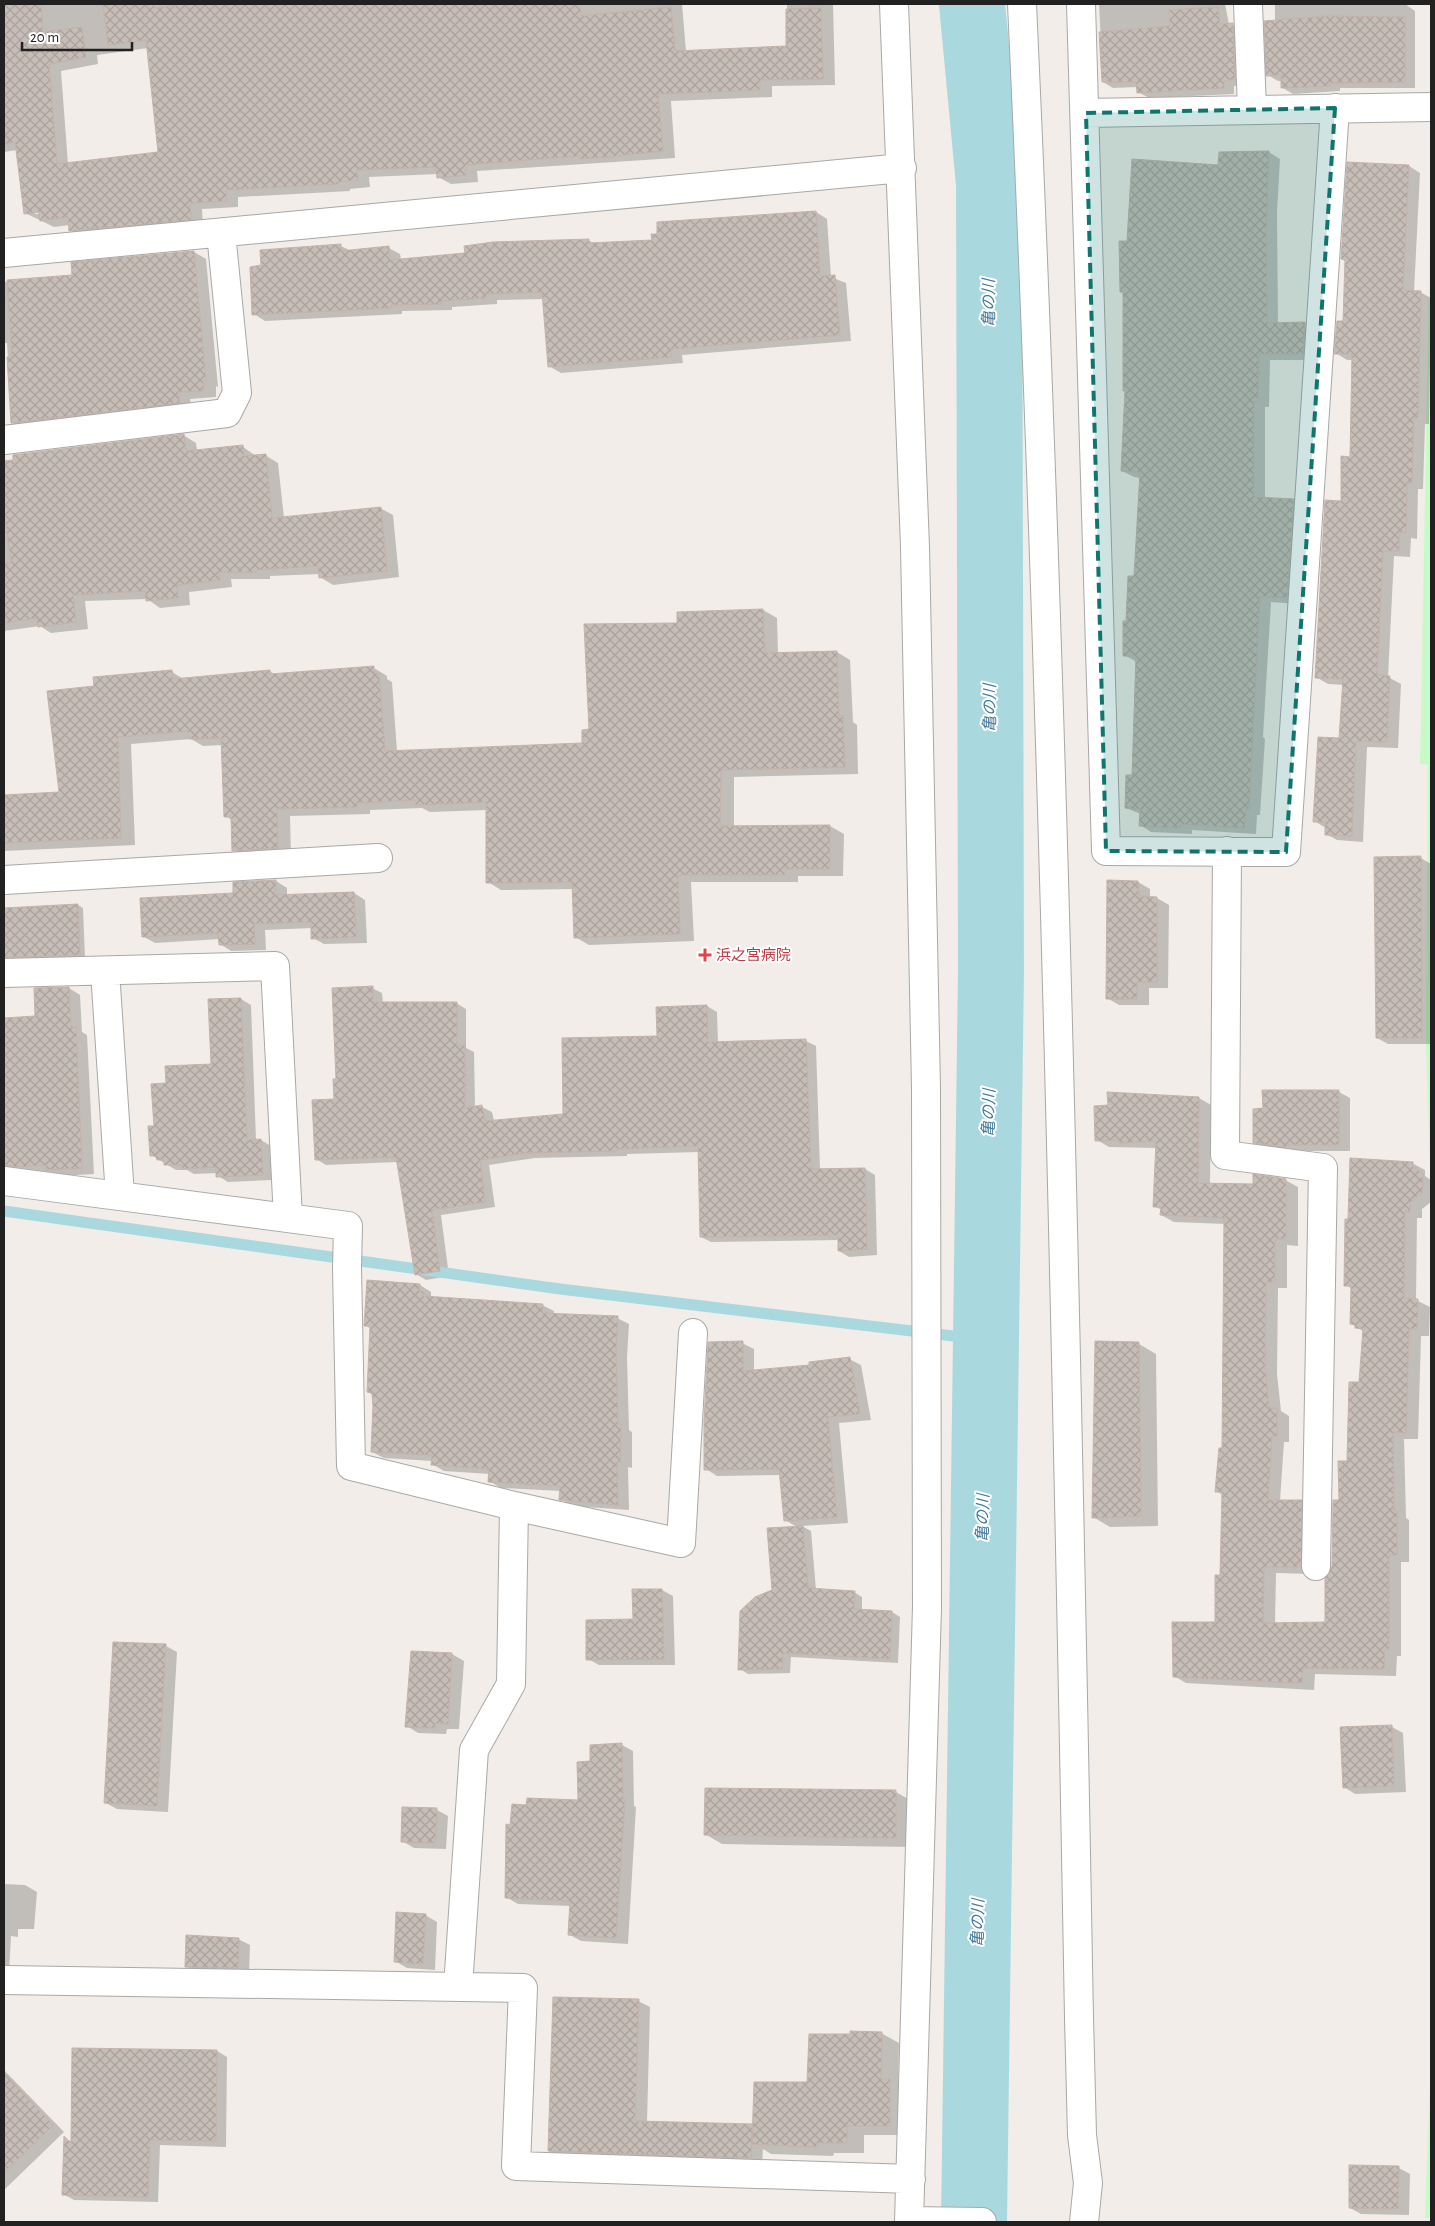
<svg xmlns="http://www.w3.org/2000/svg" width="1435" height="2226" font-family="'Alegreya Sans','Noto Sans JP',sans-serif">
  <style>
    .park { fill: #c8fac7 }
    .shadow { fill: #0003; fill-rule: evenodd }
    .lines { fill: none; stroke-linecap: round; stroke-linejoin: round }
    .stream { stroke: #a9d9df; stroke-width: 11 }
    .river { stroke: #a9d9df; stroke-width: 66 }
    .building { fill: url(#building-cross-hatch); stroke: #c4b3aa }
    .street-casing { stroke: #a8a8a8; stroke-width: 30 }
    .street { stroke: #fff; stroke-width: 28 }
    .marked { fill: #0f766e; fill-opacity: 0.2; stroke: #0f766e; stroke-width: 4; stroke-dasharray: 10 6; stroke-linejoin: round }
    .health-dot { fill: #e0444e; stroke: #fff; stroke-width: 2 }
    .labels { text-anchor: middle; dominant-baseline: central; stroke-width: 4; stroke-linejoin: round; paint-order: stroke }
    .health-label { font-size: 15px; fill: #be3a42; stroke: #fff; text-anchor: start }
    .water-label { font-size: 16px; font-style: italic; fill: #43799b; stroke: #fff }
  </style>
  <defs>
    <pattern id="building-cross-hatch" width="8" height="8" patternUnits="userSpaceOnUse" patternTransform="scale(1.25)"><rect width="8" height="8" fill="#c7bdb7"/><path d="M0 0l8 8M0 8l8-8" fill="none" stroke="#aba29d"/></pattern>
  </defs>
  <rect width="100%" height="100%" fill="#f2ede8"/>
  <path class="park" d="M1431,176v1018l-5,-149 2,-280 -8,-1z
    M1431,2052v166h-6z"/>
  <path class="shadow" d="M4,4h678l4,47 102,-3 -1,-44h46l2,81 -63,1v11l-101,4 4,57 -198,13 1,11 -27,2 -13,-7v-3l-69,3 1,10 -20,2v2l-112,6v10l-36,2 1,17 -120,12 -13,-8v-5l-16,2 -29,-14 -8,-63 -13,2zM148,48l11,105 -91,11 -7,-93 37,-7 -1,-9zM35,212l11,1 -11,1z
    M1099,4h126l4,20 14,6 2,55 -11,1v8l-85,4 -11,-6v-5l-25,1 -10,-6z
    M1275,4h130l10,7v77h-75v3l-47,3 -10,-6 -1,-7h-4l-10,-6 7,-54z
    M1269,152l11,7 -3,53 1,112 27,-1 11,7 -2,30h-44l-1,47h-4v92l28,1 12,6 -7,98 -27,-2 -8,135 2,2 -5,76h-3l-1,19 -64,-4v4l-41,-2 -11,-7 1,-11 -15,-6 7,-32 4,-114 -13,-7 11,-78 6,-99 -7,-1 -12,-6 4,-80 -2,-98 -3,-1 7,-50 92,-76z
    M1409,166l11,7 -6,119h6l11,6v13l-2,113h-4l-2,65h-5l-1,50 -6,-1 -1,19 -16,-1 -6,121 13,7 -3,64 -31,-1 -4,95 -26,-2 -11,-6v-6l-12,-7 27,-81 3,-55 -16,-1 -12,-7 26,-175 9,-44 2,-98h-6l-11,-7 8,-31 2,-61 -4,-2z
    M816,212l11,7 4,58 15,6 5,58 -169,14 1,8 -122,10 -12,-7 -5,-67 -47,1v4l-45,3v3l-50,1v3l-137,7 -11,-7 87,-68 10,5 38,-3 11,6 1,6 187,-20 7,4 58,-3z
    M194,252l12,7 12,128 -2,-1v11l-26,2 2,11 -168,20 -12,-7 -5,-80h-3v-61l70,-6z
    M183,435l13,8 1,8 46,-4 13,9 9,-1 13,8 6,55 96,-10 13,7 6,62 -66,8 -13,-8v-3l-50,2v3h-39l1,8 -43,5 1,13 -30,3 -13,-9 -62,2 3,28 -37,4 -11,-7 -36,5v-169z
    M763,610l14,8 1,36 59,-2 13,8 3,62 4,3 1,49 -124,3v50l96,-1 14,8 -1,42h-45v6h-107l3,59 -105,4 -14,-8 -1,-48 -73,1 -13,-8v-72l-58,2 -8,-4 -52,2v4l-80,2 1,39 -44,3 -14,-8 -1,-30 -6,-4 -4,-71 -19,1 -12,-7 -60,5 4,101 -131,6v-55l57,-3 34,-106 77,-15 13,8 85,-9 5,4 99,-7 13,8v3l5,3 5,69 186,-7 7,-14 88,-105z
    M1421,858l10,6v180h-43l-11,-6z
    M276,881l11,7v8l67,-3 11,7 2,43 -43,1 -11,-6 -1,-10 -47,2 1,20 -35,1 -11,-7v-5l-65,4 -11,-6 90,-43z
    M1108,882h30l12,7v9h7l12,7 -1,83h-19v17h-30l-12,-7z
    M78,905l5,3 2,50 -81,4v-54z
    M69,988l11,7 2,37 5,3 7,139 -35,2 -8,-4 -39,-1 -8,-5v-147l33,-2z
    M372,988l10,5 1,10h73l10,6v39l8,4 1,56 7,-1 10,5 2,9 71,-5 94,-79 48,-31 10,6 1,31 88,-2 10,5 4,124 45,-1 10,6 2,80 -28,2 -10,-6v-11l-128,2 -10,-5 -2,-85 -72,2v2l-92,2 -46,7 6,42 -54,8 8,61 -23,4 -10,-6 -18,-112 -72,3 -10,-6 19,-59 2,-20z
    M241,999l10,6 5,135h5l10,6 1,34 -44,2 -10,-6 -1,-3 -23,1 -7,-4h-11l-25,-15 17,-71 44,-19z
    M1339,1092l11,6v53h-53v2l-31,-4 -12,-7 10,-33z
    M1108,1093l91,5 12,7 -1,79 44,1 31,-5 13,7v59l-11,-1v43h-9l-1,86 4,37 8,5v26h-5l-4,59h21l13,7 -1,66 -37,-1 -1,51 51,-1 15,-122 20,-118 3,-51 -13,-9 1,-34 -6,-4 66,-122 13,7v6l6,4v22l-9,7v9h-5l-1,82 14,7 -1,29h-8l-3,103h-14l2,79 3,2v42h-8v94h-4l-1,20 -81,-2 -1,16 -128,-7 -12,-7 42,-53 6,-47 1,-81 -7,-4 8,-41 2,-226 -52,-2 -13,-7 1,-5 -8,-4 3,-58 -48,-1 -12,-7 12,-33z
    M420,1285l11,7v5l111,8 12,6v4l63,3 12,6 -2,33 2,73 3,2v36l-4,-1 1,43 -57,-4 -11,-7v-8l-60,-3 -12,-7 1,-7 -46,-3 -12,-7v-3l-48,-3 -12,-6 2,-46 -1,-11 -5,-3 3,-63 -6,-4z
    M742,1343l12,6v22l56,-5 39,-7 12,6 10,55 -32,3 9,100 -46,3 9,5 5,59 38,2 8,5v14l30,1 8,5 -2,46 -107,-6 -1,16 -42,1 -8,-5 57,-142 -12,-7 -4,-45 -64,1 -11,-7z
    M1139,1344l17,10 2,172 -48,1 -17,-10z
    M662,1590l11,6 2,69h-76l-11,-6 46,-39z
    M166,1646l11,6 -9,160 -51,-3 -11,-6z
    M412,1652l40,2 12,7 -5,68h-12l-1,5 -28,-1 -11,-7z
    M1392,1727l11,6 3,59 -51,2 -11,-7z
    M622,1745l11,6 1,55 2,1 -8,137 -47,-3 -11,-6 1,-29 -53,-2 -12,-7 6,-71 16,-20 51,-4 13,-40z
    M896,1792l17,10v45l-191,-3 -17,-10z
    M403,1808l34,2 11,6 -2,33 -32,-1 -12,-7z
    M4,1884l21,1 12,7 -3,37h-16v8l-7,-1 -2,36 -5,4z
    M425,1915l12,7 -2,48 -28,-2 -12,-7z
    M238,1939l12,6 -1,29 -51,-1 -12,-7z
    M638,2001l12,6 -3,116 107,2 55,-41 42,-48 30,-3 18,10 -1,42 9,5v45h-43v18h-30l-1,3 -62,-2 -8,-5 -1,15 -201,-7 -12,-6z
    M217,2051l10,6 -1,90 -66,-2 -2,57 -84,-2 -11,-6 2,-56 7,4z
    M4,2070l60,62 -60,58z
    M1399,2168l11,6 -1,41 -48,-1 -11,-6z"/>
  <g class="lines">
    <path class="stream" d="M4,1211l556,78 427,51"/>
    <path class="river" d="M972,4l17,180 2,786 -17,1252"/>
  </g>
  <path class="building" d="M4,4h37l2,28 39,-5 4,30 -37,7 8,100 101,-12 -12,-112 -38,5 -5,-41h51l1,4 29,-4h396l1,12 90,-9 4,44 111,-5v-37l35,-1 2,71 -63,1v10l-102,4 5,57 -57,6 -26,2 -1,-3 -114,9 1,10 -29,3 -1,-11 -79,3 1,10 -20,2v2l-112,6v11l-36,2 1,17 -122,11 -1,-14 -28,4 -1,-9 -15,2 -9,-72 -11,2z
    M1218,7l2,17 13,-1 2,56 -11,2v7l-87,5 -1,-11h-34l-3,-50 71,-6 -1,-16z
    M1327,16l78,1v65l-75,1v3l-49,2v-13l-15,1 -2,-55z
    M1269,151l-3,81 1,91 38,-1 -2,32h-44l-1,47h-4v96l40,2 -7,99 -27,-2 -11,213h-3l-2,19 -63,-4 -1,4 -41,-2 1,-17 -15,-1 1,-33h6l4,-119h-13v-35h3l2,-45h6l6,-104 -19,-1 4,-80h-2v-99h-3l-1,-51h8l5,-82 86,6 1,-13z
    M1347,162l62,3 -6,125 18,1 -3,127h-4l-2,65h-5l-1,50 -6,-1 -1,19h-16l-6,124 13,1 -3,66 -31,-1 -4,95 -27,-1v-13h-12l5,-85 21,1 4,-59 -28,-1 10,-178 16,1v-45l9,1 2,-103h-18l3,-33h6l2,-61 -4,-1z
    M816,211l4,65 15,-1 5,60 -169,14v8l-123,10 -6,-75 -56,2v4l-45,3v3l-50,1v3l-139,7 -2,-48 11,-2 -1,-15 81,-6v7l48,-5 1,14 75,-7 -1,-7 29,-4 96,-3v4l63,-3 -1,-6h6v-12z
    M194,251l12,129h-3l1,11 -26,1 2,11 -169,20 -4,-66h5l-5,-77 65,-5 -1,-13z
    M184,434l2,17 57,-6 1,11 22,-2 6,64 109,-11 6,64 -68,7 -1,-12 -61,4v2h-38l1,8 -43,5 1,13 -32,3 -1,-10 -72,4 3,27 -38,5 -1,-9 -33,5v-59l7,-2 -7,-49v-52l9,-1v-5z
    M763,609l2,44 72,-2 2,65 4,-1 2,52 -124,3 -1,56 110,-1v44h-45v6h-107l2,59 -106,4 -2,-56 -86,1v-81l-70,3 -1,-5 -58,3v4l-80,2 1,39 -46,3 -1,-34h-7l-3,-79 -32,1 -1,-8 -70,6 3,101 -117,5v-48l55,-3 -12,-101 47,-5 -1,-9 79,-7 1,9 97,-9v4l104,-8v7h5l6,78 197,-8v-13l7,-1 -5,-105 93,-1v-11z
    M1421,856l1,182h-46l-2,-181z
    M276,880l-1,15 79,-3 2,45 -45,2v-17l-57,2 1,20 -36,1 -1,-12 -76,4 -2,-39 93,-5v-11z
    M1107,880l31,1 1,15 18,1v85h-20v17h-31z
    M78,904l2,51 -76,2v-49z
    M373,986v16h84v44l8,-1v63l17,-3 3,16 78,-7 -1,-76 95,-2 -1,-29 51,-2 1,37 98,-3 5,130 54,-1 2,81 -29,2v-16l-138,2 -2,-91 -81,3v2l-92,2 -45,7 5,42 -53,8 8,61 -25,4 -19,-118 -81,3 -3,-60 22,-1 -1,-20h3l-4,-91z
    M69,987l2,40h5l6,141 -36,2v-5l-29,2 -13,-2v-147l31,-2 -1,-28z
    M241,998l6,142 14,-1 2,36 -47,2v-10l-34,2v-4h-18v-5h-7l-1,-4h-6l-2,-30h6l-3,-42 15,-1 -1,-17 46,-2 -3,-65z
    M1262,1090h77v55h-53v2l-33,-4v-34l10,-1z
    M1107,1092l92,5 -1,86 55,1v-10l33,5v60h-11v43h-9l-1,84 4,42h8v28h-5l-4,64h34l-1,67h-37l-1,56 62,-1v-44l7,-12 1,-66h6l-1,-39h9l2,-79h10l4,-53 -8,-1v-3l-5,-1 1,-38h-7l1,-67h3l2,-61 63,4v5l10,7 -1,19 -12,9v10l-5,-1 -1,87 14,1 -1,30h-8l-3,104 -13,-1 1,79h3v44h-8v94l-4,1 -1,19 -81,-1 -1,15 -129,-6 -1,-55h43v-47h5l2,-83h-7l4,-44h3l2,-230 -64,-3 1,-8h-8l3,-66 -37,2v-3l-24,1 -1,-35 14,-1z
    M367,1280l53,4 -1,7 5,1 -1,4 120,8 -1,9 76,3 -2,34 2,74h3l-1,38h-3l1,43 -59,-5 1,-14 -72,-4 1,-13 -58,-4 1,-10 -61,-3 2,-46 -1,-13 -5,-1 3,-66h-6z
    M743,1341v30l66,-6v-3l41,-5 10,57 -32,3 9,100 -53,4 -5,-52 -75,1v-49l4,-79z
    M1095,1341l44,1 2,174 -49,2z
    M803,1526l5,62 47,3 -1,18 38,2 -2,48 -107,-6 -1,16 -44,1 2,-59 15,-14 17,-7 -5,-62z
    M632,1589h30l2,70 -78,1v-40l47,-1z
    M113,1642l53,2 -9,162 -53,-3z
    M411,1651l41,2 -4,71 -13,-1v5l-30,-1z
    M1392,1725l2,61 -51,2 -3,-61z
    M622,1743l1,56h2l-9,139 -48,-3 2,-34 -65,-3 1,-74 4,1 2,-21 14,1 1,-7 51,2 -1,-38 13,-1v-16z
    M705,1788l191,2v48l-192,-3z
    M402,1807l35,1 -2,35 -34,-1z
    M396,1912l30,2 -3,50 -29,-2z
    M186,1935l53,3 -1,30 -53,-1z
    M553,1997l86,2 -4,122 118,3 -2,34 -203,-7z
    M850,2031l32,1 -1,47h9v47h-43v17h-30l-1,4 -64,-3 2,-62h53l2,-48h41z
    M72,2048l145,2 -1,91 -66,-1 -2,57 -86,-2 2,-59 7,7z
    M4,2073l49,52 -49,48z
    M1349,2165l50,1 -1,43 -49,-1z"/>
  <g class="lines">
    <defs>
      <path id="street" d="M894,4l21,543 11,541 1,519 -18,615
        M1022,4c31,671 45,1342 57,2014l3,117 6,48 -4,39
        M1081,4l25,847 180,1 49,-744
        M1248,4l4,105
        M1086,113l345,-6
        M4,253l898,-85
        M4,440l223,-27 10,-20 -16,-160
        M1227,851l-2,304 98,13 -7,398
        M4,880l374,-22
        M105,971l15,225
        M4,973l271,-7 13,252
        M4,1181l344,45 -1,42 4,198 163,40 167,37 12,-210
        M4,1980l519,8 -7,178 395,13
        M458,1987l16,-237 37,-66 3,-178
        M909,2221l73,1"/>
    </defs>
    <use href="#street" class="street-casing"/>
    <use href="#street" class="street"/>
  </g>
  <path class="marked" d="M1335,108l-49,744 -180,-1 -20,-738z"/>
  <path class="health-dot" d="M702.5 947.5h5v5h5v5h-5v5h-5v-5h-5v-5h5z"/>
  <g class="labels">
    <g class="health-label">
      <text x="716" y="955">浜之宮病院</text>
    </g>
    <g class="water-label">
      <text transform="translate(989 303) rotate(-90)">亀の川</text>
      <text transform="translate(990 708) rotate(-90)">亀の川</text>
      <text transform="translate(989 1113) rotate(-89)">亀の川</text>
      <text transform="translate(983 1518) rotate(-89)">亀の川</text>
      <text transform="translate(978 1923) rotate(-89)">亀の川</text>
    </g>
  </g>
  <rect width="1435" height="2226" fill="none" stroke="#212121" stroke-width="10"/>
  <path d="M22 42v8h110v-8" fill="none" stroke="#212121" stroke-width="2.5"/>
  <text x="30" y="42" font-size="15" fill="#212121" stroke="#ffffff" stroke-width="4" paint-order="stroke">20 m</text>
</svg>
